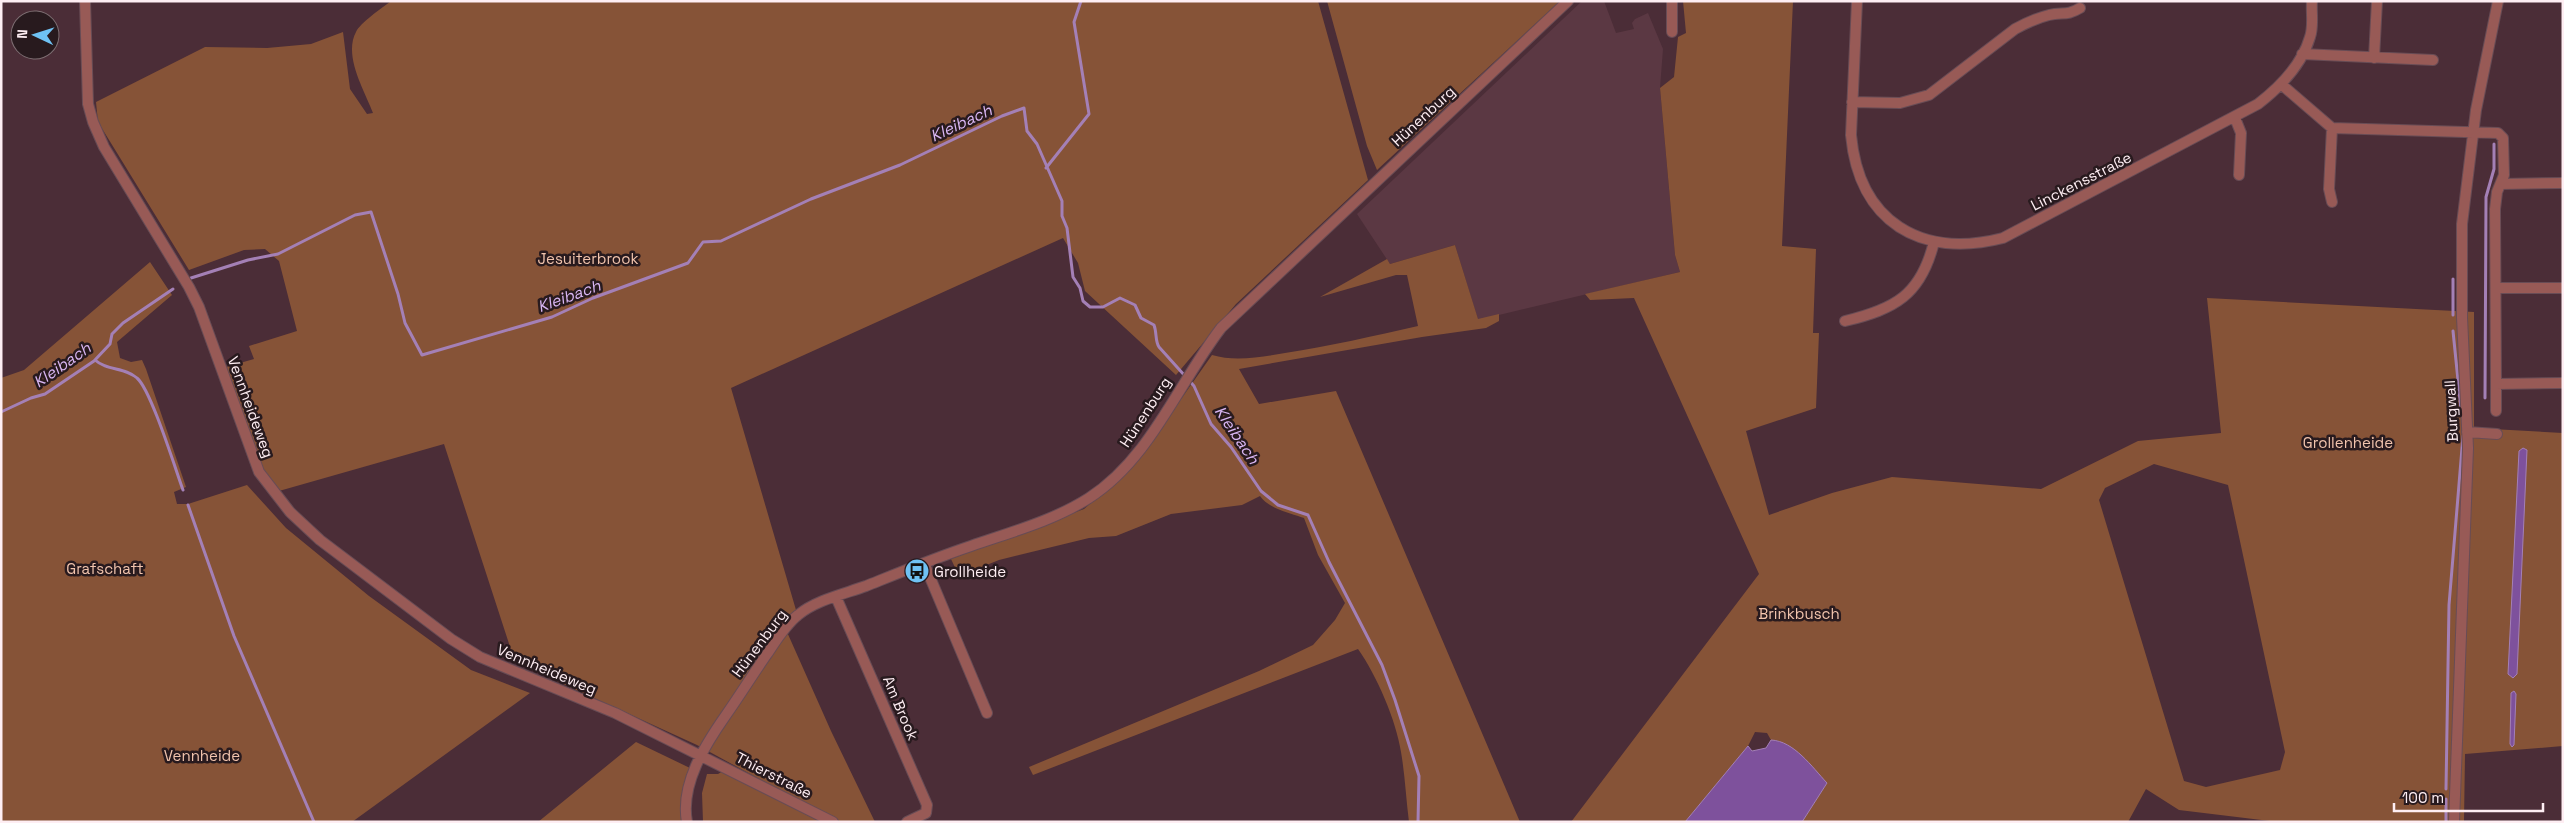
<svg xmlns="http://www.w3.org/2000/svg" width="2564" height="823" font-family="'Space Grotesk',sans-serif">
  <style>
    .built { fill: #5b3843 }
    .green { fill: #865337; fill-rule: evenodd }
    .water { fill: #7e519c; stroke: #a480b6 }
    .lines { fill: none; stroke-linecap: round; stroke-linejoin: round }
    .stream { stroke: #a480b6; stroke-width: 3 }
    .minor-casing { stroke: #684c55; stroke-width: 12 }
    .minor { stroke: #985a56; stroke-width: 10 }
    .labels { text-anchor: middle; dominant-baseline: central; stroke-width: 5; stroke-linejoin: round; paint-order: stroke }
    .street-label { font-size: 15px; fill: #feeef3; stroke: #281a1e }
    .park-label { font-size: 15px; fill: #f2c4ad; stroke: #281a1e }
    .poi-label { font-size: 15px; fill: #feeef3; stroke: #281a1e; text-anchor: start }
    .water-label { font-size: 16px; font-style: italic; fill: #d9b6f3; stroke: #281a1e }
  </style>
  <rect width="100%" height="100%" fill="#4b2d37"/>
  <path class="built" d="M1582,1h22l12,32 18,-4 -2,-6 3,-4 13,-6 15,36 -3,39 15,167 5,17 -202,48 -23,-75 -65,19 -33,-50z"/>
  <path class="green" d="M391,1h927l50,179 -132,124 -60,71 -91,-84 -7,-28 -15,-25 -332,150 65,222 -13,13 48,108 44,91h-37l-141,-77 -182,-83 -71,-218 -165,47 -17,-23 -36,-101 28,-8 -5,-13 48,-15 -18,-70 -14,-12 -21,1 -55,20 -91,-148 -2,-20 109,-55 62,1 44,-4 32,-12 7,57 17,25 6,-1c-8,-22 -30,-57 -17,-81 4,-9 26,-24 35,-31z
    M1327,1h233l-183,169 -10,-24z
    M1683,1h110l-11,245 34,3 -3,84h6l-3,75 -70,23 23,84 63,-22 60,-16 149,12 97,-48 83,-8 -14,-135 267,14v116l89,5v313l-98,8 -1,68h-186l-99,-12 -33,-21 -18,33h-326l25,-39 -48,-42 -8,-1 -4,-7 -12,-1 -7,14 -63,76h-114l188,-248 -125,-276 -44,2 -5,-6 95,-22 -5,-17 -15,-167 14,-11 4,-40 8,-4zM2154,464l74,21 57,267 -5,18 -74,17 -22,-6 -85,-281 6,-12z
    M1455,245l23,74 21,-5v7l-13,7 -64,9 -183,32 20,35 77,-13 184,431h-111c-3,-23 -4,-47 -8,-70 -5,-32 -24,-76 -43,-103l-325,126 -4,-8 230,-96 54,-26 22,-25 10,-17 -27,-48 -14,-37c-14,-5 -35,-9 -44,-22l-18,9 -71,9 -55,22 -27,2 -90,22 -40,16 -8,-17 133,-50 52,-46 76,-108c23,7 49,2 73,-2 45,-7 89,-17 133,-27l-11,-51h-11l-76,22 67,-38 3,5z
    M150,262l22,33 -55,47 3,16 11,4 11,-2 4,9 40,118 -12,5 3,12h11l59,-19 39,43 83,68 102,74 59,23 -178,129h-351v-444l23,-8z
    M636,742l54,26 -9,29 1,25h-144z
    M725,770l100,52h-122l-1,-29 5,-19h11z"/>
  <path class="water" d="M2523,448l4,2 -10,224 -4,4 -5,-4 11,-223z
    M2514,691l2,3 -2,51 -2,2 -2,-3 1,-51z
    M1771,740c23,1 41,27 56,43l-25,39h-117l63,-76 4,5 14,-3z"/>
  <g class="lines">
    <path class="stream" d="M1046,168l43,-54 -15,-92 7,-21
      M191,278l57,-18 30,-6 77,-39 16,-3 27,82 7,29 17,32 130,-38 41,-19 95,-35 15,-21 18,-1 90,-42 89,-34 102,-49 22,-8 3,23 10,13 25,57v15l5,12 6,49 7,11 3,13 7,6h13l17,-9 15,7 6,13 13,7c3,8 1,16 5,22l35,39 17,38 20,23 30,44 17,14 30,10 21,47 53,103 13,35 24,76 -1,46
      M2453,315v-36
      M2453,331l8,79
      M95,360c12,11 30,7 42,18 14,12 38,90 46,112
      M2485,398l1,-201 8,-28v-25
      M1,412l30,-14 14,-4 49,-33 16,-17 2,-10 11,-11 50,-34
      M188,505l46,131 80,186
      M2446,789l3,-184 14,-169
      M2446,822v-23"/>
    <defs>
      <path id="minor" d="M85,1l3,103 5,18 11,25 85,140 10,20 60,165 31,40 30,28 131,99 29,18 135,56 218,109
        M1857,1l-6,134c8,87 70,124 152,103l255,-134c22,-17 44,-39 52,-67 4,-11 1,-25 2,-36
        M1672,32v-31
        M2302,54l131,6
        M2374,58l3,-57
        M2282,85l50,43 166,5 5,5 1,37 -7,17 -2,17 1,175 67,-1
        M1852,102l48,1 29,-8 86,-66c11,-6 22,-11 34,-14 14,-3 18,1 31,-7
        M2235,118l6,15 -2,42
        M2332,128l-3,61 3,13
        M2501,184l62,-1
        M2496,288h67
        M1845,321c50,-12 76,-26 89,-79
        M2496,384v27
        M2467,432l30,2
        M924,563l63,150
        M836,597l91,208 -1,8 -19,9
        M687,822c-7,-38 18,-77 39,-107 14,-20 27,-41 41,-61 9,-13 18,-29 31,-39 18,-15 46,-21 68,-29 35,-14 69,-28 105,-40 40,-14 82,-25 118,-48 61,-39 89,-114 132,-170l347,-327
        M2454,822l14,-374 -6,-131v-93l14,-114 22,-109"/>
    </defs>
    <use href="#minor" class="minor-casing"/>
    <use href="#minor" class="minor"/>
  </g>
  <defs>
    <symbol id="bus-disc" viewBox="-11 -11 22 22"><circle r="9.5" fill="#6fc2f4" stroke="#281a1e"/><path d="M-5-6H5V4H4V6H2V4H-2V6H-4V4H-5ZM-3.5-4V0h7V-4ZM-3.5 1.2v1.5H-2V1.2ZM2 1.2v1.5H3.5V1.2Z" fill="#111"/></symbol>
  </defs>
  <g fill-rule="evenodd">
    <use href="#bus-disc" x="903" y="557" width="28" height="28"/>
  </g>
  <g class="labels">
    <g class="street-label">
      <text transform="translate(1423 116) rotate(-43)">Hünenburg</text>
      <text transform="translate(2081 181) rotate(-27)">Linckensstraße</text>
      <text transform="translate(251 407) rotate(70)">Vennheideweg</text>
      <text transform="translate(2451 411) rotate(-93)">Burgwall</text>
      <text transform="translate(1145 412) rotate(-57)">Hünenburg</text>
      <text transform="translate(759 643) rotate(-53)">Hünenburg</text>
      <text transform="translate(547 669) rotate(23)">Vennheideweg</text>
      <text transform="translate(901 708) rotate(67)">Am Brook</text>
      <text transform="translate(774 775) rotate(27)">Thierstraße</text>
    </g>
    <g class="park-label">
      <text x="588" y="258">Jesuiterbrook</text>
      <text x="2348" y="442">Grollenheide</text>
      <text x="105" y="568">Grafschaft</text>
      <text x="1799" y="613">Brinkbusch</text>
      <text x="202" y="755">Vennheide</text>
    </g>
    <g class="poi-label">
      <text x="934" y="571">Grollheide</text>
    </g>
    <g class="water-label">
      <text transform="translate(961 123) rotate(-25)">Kleibach</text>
      <text transform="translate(569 296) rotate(-20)">Kleibach</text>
      <text transform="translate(62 365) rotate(-35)">Kleibach</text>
      <text transform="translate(1237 435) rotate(56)">Kleibach</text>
    </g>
  </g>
  <rect width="2564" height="823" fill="none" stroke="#feeef3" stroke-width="5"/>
  <g transform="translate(35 35) rotate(274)"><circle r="24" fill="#281a1e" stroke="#7e6f73"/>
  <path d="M0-4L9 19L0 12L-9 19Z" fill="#6fc2f4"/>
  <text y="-8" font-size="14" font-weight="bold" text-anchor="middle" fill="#feeef3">N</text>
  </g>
  <path d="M2394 803v8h149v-8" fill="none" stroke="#feeef3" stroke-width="2.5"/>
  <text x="2402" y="803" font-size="15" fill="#feeef3" stroke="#281a1e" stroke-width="4" paint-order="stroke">100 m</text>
</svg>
